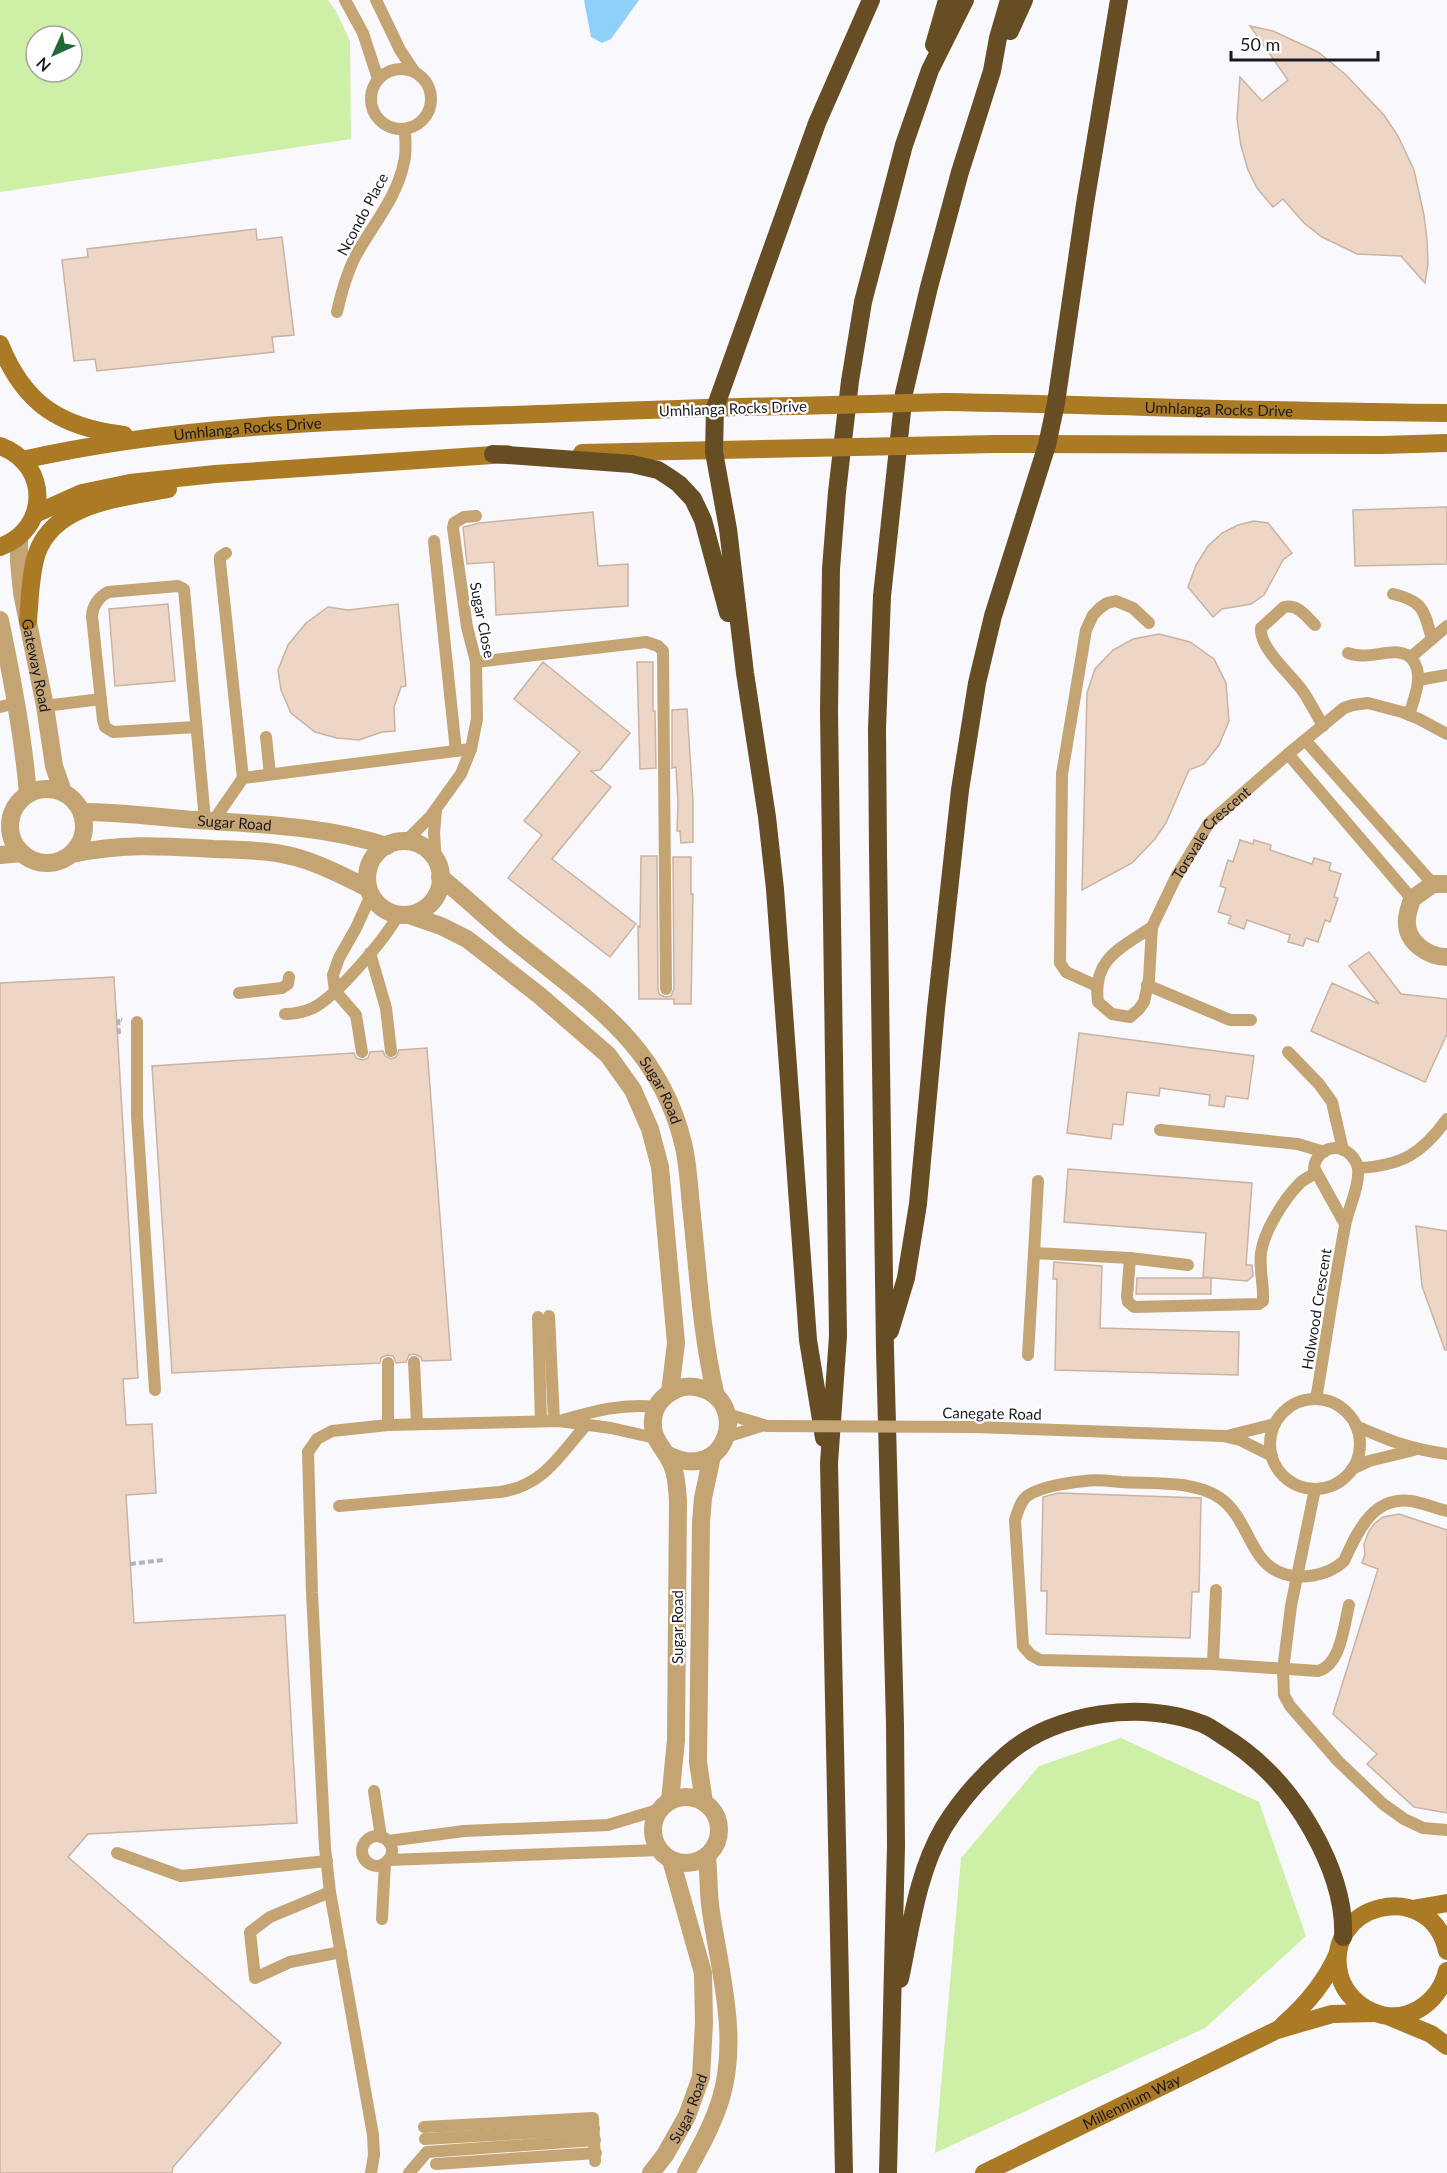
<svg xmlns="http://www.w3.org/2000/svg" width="1447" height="2173" font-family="Lato,sans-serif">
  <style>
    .green { fill: #cef0a6; fill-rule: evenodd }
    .water { fill: #8ed0f8 }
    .building { fill: #edd6c5; stroke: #c9b3a2; stroke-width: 1.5 }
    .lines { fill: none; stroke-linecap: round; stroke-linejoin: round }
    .path { stroke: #b3b3b9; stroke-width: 4; stroke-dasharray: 6 3; stroke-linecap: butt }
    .lane { stroke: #c5a473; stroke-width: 12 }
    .street { stroke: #c5a473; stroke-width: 18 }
    .secondary { stroke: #aa7a24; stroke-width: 18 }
    .highway { stroke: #674d24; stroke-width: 18 }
    .lane-bridge { stroke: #c5a473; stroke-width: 12 }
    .secondary-bridge { stroke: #aa7a24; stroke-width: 18 }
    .labels { text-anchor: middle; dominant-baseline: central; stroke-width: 4.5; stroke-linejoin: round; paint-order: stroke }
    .street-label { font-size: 15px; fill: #1b1922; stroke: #fff }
  </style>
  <rect width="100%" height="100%" fill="#f8f8fd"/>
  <path class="green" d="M0,0h328l8,11 14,30 1,98 -351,53zM36,36h36v36h-36z
    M1121,1738l138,64 47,134 -101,92 -270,125 26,-295 78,-92z"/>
  <path class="water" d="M584,0h55l-28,39 -9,4 -11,-6z"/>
  <path class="building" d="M1250,26l23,5 45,21 27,22 39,41 14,21 16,34 10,45 3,25 1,24 -3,19 -24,-27 -44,-2 -35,-17 -18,-14 -21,-24 -10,8 -16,-19 -9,-18 -7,-24 -4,-27 3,-42 22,24 26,-21z
    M256,229l1,11 25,-3 12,98 -22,2 2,15 -177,19 -2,-12 -21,2 -12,-101 26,-3 -1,-8z
    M1447,507v57l-92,2 -2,-56z
    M593,512l5,54 30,-2v42l-132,9 -2,-53 -27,2 -4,-37 17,-4z
    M1254,521l14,2 24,30 -9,7 -19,35 -13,9 -29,5 -9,8 -25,-30 8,-22 12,-19 14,-13 16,-8z
    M168,604l7,77 -60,5 -6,-77z
    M398,604l8,82 -5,1 -7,20 1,24 -13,1 -23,8 -22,-2 -22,-6 -24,-19 -10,-23 -3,-20 10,-25 18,-22 22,-16 20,3z
    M1159,634l31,8 24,17 12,24 3,38 -10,24 -15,19 -15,6 -23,53 -11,16 -23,24 -50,27 5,-197 8,-24 18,-19 20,-11z
    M543,662l87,71 -30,37 -9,1 20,16 -59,72 84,65 -26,33 -102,-79 34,-43 -18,-14 56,-69 -66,-53z
    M637,662h16v49h2l1,57 -16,1z
    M687,709l6,92v41l-12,1 -1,-12h-3l1,-29 -2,-35 -4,1v-58z
    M1240,840l13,4 1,-4 17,5 -1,5 42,14 2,-6 17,5 -2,7 12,4 -7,23 4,1 -8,24 -5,-2 -7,22 -12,-4 -3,8 -15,-4 2,-7 -43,-15 -3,9 -16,-6 3,-7 -13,-4 8,-24 -6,-2 8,-26 5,2z
    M641,856h16l1,133 1,5 6,3 6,-1 3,-7 -1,-132h18v37h2l-2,110h-17v-5h-35l-1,-73 2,1z
    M1369,952l32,42 46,5v35l-22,48 -114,-51 21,-48 47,21 -30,-38z
    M114,977l24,401 -15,1 3,46 26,-1 4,69 -30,2 8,128 151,-8 12,208 -209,11 -20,23 213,186 -108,124 -1,6h-172v-1190z
    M1079,1033l175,23 -6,43 -22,-3 -2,11 -15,-2 1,-10 -50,-7 -1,8 -32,-4 -4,33 -10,-1 -2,15 -44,-6z
    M427,1048l24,312 -29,1 -1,-4 -7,-3 -5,1 -3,7 -10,1 -3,-7 -6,-1 -6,3 -1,5 -208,10 -20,-307 202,-13 2,5 7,2 5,-2 2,-6 13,-1 2,5 6,3 5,-2 3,-7z
    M1068,1169l184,14 -6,82h6l1,11 -6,5 -44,-4 3,-44 -142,-11z
    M1416,1226l31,5v119h-2l-23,-64z
    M1054,1262l48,4 -2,62 139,4 -1,43 -183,-5 2,-91h-4z
    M1137,1278h74v16h-75z
    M1058,1493l143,5 -2,94h-7l-2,46 -144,-4 1,-43h-6l2,-94z
    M1399,1514l48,16v283l-33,-6 -47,-43 10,-10 -44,-40 45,-145 -16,-6 3,-9 -1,-10 5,-13 6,-8 8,-6z"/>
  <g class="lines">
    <path class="path" d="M119,1034l-1,-15 4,1
      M130,1564l33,-4"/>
    <g class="lane">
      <path d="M345,0l18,33 15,46"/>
      <path d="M376,0l24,50 14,21"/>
      <circle cx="401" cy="99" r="30"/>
      <path d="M337,312c4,-18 9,-36 17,-53 17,-33 43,-60 50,-97 3,-10 1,-22 1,-33"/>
      <path d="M434,541l22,210"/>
      <path d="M226,553l-6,4v5l23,216"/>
      <path d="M1393,594c31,7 31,17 39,45"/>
      <path d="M1315,625c-9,-9 -17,-21 -31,-18l-23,21c-2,21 32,48 43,65 7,11 13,22 19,33"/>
      <path d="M1348,653c21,9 51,-10 64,6 13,16 2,39 -3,56"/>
      <path d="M1411,657l36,-31"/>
      <path d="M476,662l170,-20 12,4 5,5 3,338"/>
      <path d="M1418,680l29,-5"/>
      <path d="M45,706l56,-7"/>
      <path d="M0,707l16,-4"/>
      <path d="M196,727l-83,5 -8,-5 -2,-7 -11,-104c1,-12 7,-19 16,-24l70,-6 6,3 21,231"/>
      <path d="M266,737l4,37"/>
      <path d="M1305,740l128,144"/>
      <path d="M1288,754l124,145"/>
      <path d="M214,820l29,-42 228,-29"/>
      <path d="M405,842l25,-25 31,-43 10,-25 6,-30 -1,-57 -9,-35 -14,-99 1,-5 10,-6 12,-1"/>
      <path d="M436,862l-2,-29 2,-23"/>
      <path id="s1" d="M1152,927c-31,21 -60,32 -54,75l14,12 18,3 9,-8 5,-7 5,-23 3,-52 24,-50 33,-54 79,-69 56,-46 9,-3 15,-2 34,9 17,7 28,15"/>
      <path d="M370,953l16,55 5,43"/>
      <path d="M1147,985l83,35h21"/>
      <path d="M1097,986l-31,-14 -6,-9 2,-189 24,-144 7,-15 7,-7 7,-5 9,-2 17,7 16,15"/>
      <path d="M239,993l43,-5 6,-4 1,-7"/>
      <path d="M285,1014c10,0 19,-2 28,-6 23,-11 73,-70 85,-93"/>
      <path d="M137,1022v94l18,274"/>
      <path d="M362,1052l-6,-37 -21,-24 -2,-16 6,-17 17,-30 15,-33"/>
      <path d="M1288,1052l31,32 13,18 11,48"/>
      <path d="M1160,1130l138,14 26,8"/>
      <path d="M1358,1168c43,-2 64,-14 89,-49"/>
      <path d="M1034,1253l4,-72"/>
      <path d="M1130,1258l58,7"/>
      <path d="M549,1316l5,105"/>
      <path d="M538,1317l3,104"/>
      <path d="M1028,1355l6,-102 96,5 -3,39 1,5 6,5 125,-3 4,-3c1,-16 -4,-32 -2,-48 3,-22 23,-54 39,-70 4,-4 11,-7 16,-10"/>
      <path d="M414,1362l3,62"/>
      <path d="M388,1363v62"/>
      <path d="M1316,1399c10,-58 18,-115 29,-173 3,-17 15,-40 13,-58 -2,-10 -12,-20 -22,-20 -12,0 -21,9 -22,20l31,56"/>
      <circle cx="1315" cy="1444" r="45"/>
      <path d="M727,1414l40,12"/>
      <path d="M563,1420c31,-9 61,-17 93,-13"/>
      <path d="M1356,1426c34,15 54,23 91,28"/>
      <path d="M975,1427l248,9 17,4 32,16"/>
      <path d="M1227,1436l48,-12"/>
      <path d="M726,1437l35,-11"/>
      <path d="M1352,1469l17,-8 45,-11"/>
      <path d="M1315,1489l-24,117 -8,64 1,25 6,11 48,55 45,43 21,15 19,9 24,2"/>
      <path d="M339,1506l161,-14c43,-6 59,-36 86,-67"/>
      <path d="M1349,1605c-5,20 -8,60 -31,66l-105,-7 -173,-4 -9,-5 -8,-9 -8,-126c3,-9 5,-18 12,-24 15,-10 40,-13 58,-15 11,-2 25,0 36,1 31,2 73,-2 99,16 28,20 30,62 59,74 20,9 49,4 65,-11 13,-28 28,-65 67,-60 12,2 24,7 36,10"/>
      <path d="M1213,1664l3,-74"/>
      <path d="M374,1791l7,46"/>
      <circle cx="377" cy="1851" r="15"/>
      <path d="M388,1841l76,-10 144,-6 53,-16"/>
      <path d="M117,1853l64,23 146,-15"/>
      <path d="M388,1860l272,-10"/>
      <path d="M330,1892l-60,25 -20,15 5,46 35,-16 51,-10"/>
      <path d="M382,1919l3,-56"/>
      <path d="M424,2127l169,-9 2,43"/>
      <path d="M425,2139l169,-10"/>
      <path d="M436,2164l160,-11"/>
      <path d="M371,2173l3,-18 -1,-20 -43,-243 -5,-44 -13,-255 -4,-141 9,-13 15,-8 56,-6 171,-4 52,7 44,10"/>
      <path d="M409,2173l18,-21 168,-12"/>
    </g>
    <g class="street">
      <path id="s2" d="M19,537v25l3,31 23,113 9,60 9,26"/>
      <path d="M0,620c12,58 23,115 28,174"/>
      <circle cx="47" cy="826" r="37"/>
      <path id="s3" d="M82,812c38,0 76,5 114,8 64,4 129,6 191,26"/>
      <circle cx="404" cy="878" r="37"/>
      <path d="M72,854c51,-11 90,-8 142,-5 30,1 62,1 91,11 22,7 42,18 63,28"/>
      <path d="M0,855l22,-2"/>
      <path id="s4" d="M440,877c25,20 48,42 72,62 75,61 147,104 171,204 5,20 6,43 8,63 7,63 10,128 25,190"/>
      <path d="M1447,884h-14l-21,15c-2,7 -6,16 -5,24 0,20 22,34 40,34"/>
      <path d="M409,915l32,11 26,13 72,56 69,60 25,35 17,39 10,38 16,176 -6,49"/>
      <path d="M668,1455c59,30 83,-54 32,-67 -8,-2 -16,-2 -23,1 -13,6 -23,16 -24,31 -2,20 12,28 19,45 5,11 5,24 6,36l-2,239 -6,61"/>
      <circle cx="686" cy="1830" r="33"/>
      <path d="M704,1802l-6,-40 3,-240 2,-24 9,-42"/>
      <path id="s5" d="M651,2173l14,-18 22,-39 14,-39 3,-54 -1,-50 -32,-113"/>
      <path d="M686,2173c13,-24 27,-48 35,-75 18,-60 -1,-127 -10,-186 -3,-19 -2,-37 -4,-55"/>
    </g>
    <g class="secondary">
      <path d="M0,344c24,60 60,83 124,91"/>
      <path id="s6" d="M946,402c167,3 334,10 501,11"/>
      <path d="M995,444l387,1 65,-2"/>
      <path d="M0,446c50,18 50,83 0,101"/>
      <path d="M582,453l227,-5"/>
      <path id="s7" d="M22,460c151,-34 307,-39 460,-44 104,-3 209,-9 313,-10"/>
      <path d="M35,514l47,-21 48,-10 85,-9 292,-20"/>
      <path d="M28,621c2,-22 2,-47 9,-68 18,-51 86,-55 131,-64"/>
      <path d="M1412,1909l35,-6"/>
      <path d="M1447,1951c-16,-75 -127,-48 -107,26 5,16 18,29 33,35 33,14 66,-9 74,-41"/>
      <path d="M1390,2017l41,17 16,12"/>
      <path d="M1283,2025c23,-20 43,-44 55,-72"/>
      <path id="s8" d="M984,2173l293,-143 55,-16 43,-1"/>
    </g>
    <path class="highway" d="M1010,31l14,-31
      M934,45l13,-45
      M493,454l139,10 26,6 11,7 10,7 14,15 10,21 25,93
      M890,1331l16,-53 12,-74 18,-195 24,-219 17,-107 16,-67 54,-171 9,-42 29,-199 34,-204
      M824,1438l-16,-98 -33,-451 -8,-72 -22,-144 -17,-144 -14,-77 1,-44 102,-285 54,-123
      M900,1979c11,-52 17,-106 44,-152 16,-26 39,-52 62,-72 49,-43 137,-55 197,-31 7,3 14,8 20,12 38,23 67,55 89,94 18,32 33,69 31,107
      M844,2173l-15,-710 9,-127 -9,-625 2,-142 6,-77 13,-111 13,-79 41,-157 26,-75 35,-70
      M888,2173l8,-327 -1,-122 -10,-374 -7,-499 -1,-122 5,-133 22,-203 25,-106 31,-115 32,-101 6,-33 11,-38"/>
    <path class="lane-bridge" d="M767,1426l208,1"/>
    <path class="secondary-bridge" d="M795,406l151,-4
      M809,448l186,-4"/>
  </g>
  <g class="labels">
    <g class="street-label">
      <text transform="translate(362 214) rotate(-62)">Ncondo Place</text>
      <text transform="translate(733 408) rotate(-2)">Umhlanga Rocks Drive</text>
      <text stroke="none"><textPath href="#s6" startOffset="273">Umhlanga Rocks Drive</textPath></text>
      <text stroke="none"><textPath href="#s7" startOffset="228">Umhlanga Rocks Drive</textPath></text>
      <text transform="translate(483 620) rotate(79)">Sugar Close</text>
      <text stroke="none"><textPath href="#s2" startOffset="130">Gateway Road</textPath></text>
      <text stroke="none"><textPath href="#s3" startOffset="153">Sugar Road</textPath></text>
      <text stroke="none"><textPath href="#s1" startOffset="345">Torsvale Crescent</textPath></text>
      <text stroke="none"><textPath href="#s4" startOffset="310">Sugar Road</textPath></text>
      <text transform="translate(1316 1309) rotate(-81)">Holwood Crescent</text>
      <text transform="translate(992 1413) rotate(1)">Canegate Road</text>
      <text transform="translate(677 1627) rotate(-90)">Sugar Road</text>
      <text stroke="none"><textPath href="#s8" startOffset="164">Millennium Way</textPath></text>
      <text stroke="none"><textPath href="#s5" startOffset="75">Sugar Road</textPath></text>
    </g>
  </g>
  <g transform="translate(54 54) rotate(225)"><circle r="28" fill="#ffffff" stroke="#a4a3a7" stroke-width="1.5"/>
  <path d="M0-4.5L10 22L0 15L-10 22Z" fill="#206a38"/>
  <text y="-9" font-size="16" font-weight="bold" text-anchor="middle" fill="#1b1922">N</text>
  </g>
  <path d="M1231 51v9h147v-9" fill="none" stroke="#1b1922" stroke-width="3"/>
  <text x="1240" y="51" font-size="18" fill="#1b1922" stroke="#ffffff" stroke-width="4.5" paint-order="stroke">50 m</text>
</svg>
